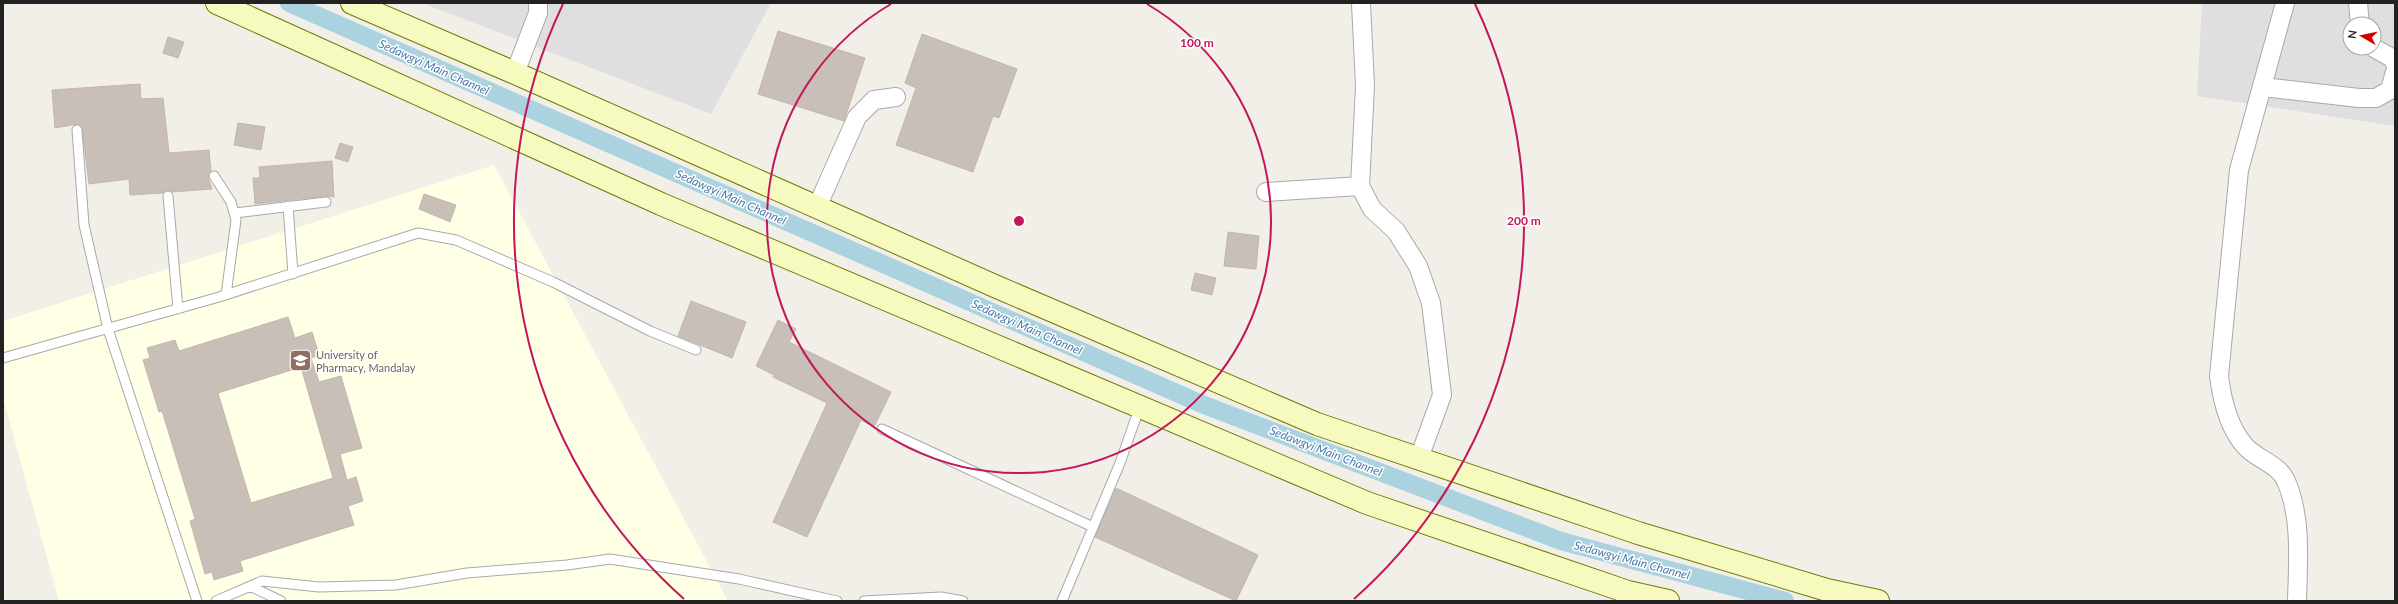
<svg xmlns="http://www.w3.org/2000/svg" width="2398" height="604" font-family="Lato,sans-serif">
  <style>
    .residential { fill: #e0dfdf; fill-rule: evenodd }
    .education { fill: #ffffe5 }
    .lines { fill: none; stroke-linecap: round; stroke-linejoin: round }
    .canal { stroke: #aad3df; stroke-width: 18 }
    .building { fill: #c7bfb8; stroke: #c4b6ab; fill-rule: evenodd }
    .lane-casing { stroke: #a9a9a9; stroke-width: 11 }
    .street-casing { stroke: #a9a9a9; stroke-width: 20 }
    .secondary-casing { stroke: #707d05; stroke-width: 24 }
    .lane { stroke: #fff; stroke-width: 9 }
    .street { stroke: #fff; stroke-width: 18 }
    .secondary { stroke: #f7fabf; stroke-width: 22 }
    .ring { fill: none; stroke: #c2185b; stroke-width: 2 }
    .labels { text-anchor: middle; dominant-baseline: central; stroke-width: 3; stroke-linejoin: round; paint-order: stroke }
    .education-label { font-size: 11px; fill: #785e54; stroke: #fff; text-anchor: start }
    .water-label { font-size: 12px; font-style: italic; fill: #4a7aab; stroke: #fff }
    .centre { fill: #c2185b; stroke: #fff; stroke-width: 2 }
    .ring-label { font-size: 12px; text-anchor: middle; font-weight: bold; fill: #c2185b; stroke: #fff; stroke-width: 3; stroke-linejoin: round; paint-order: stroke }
  </style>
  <rect width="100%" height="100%" fill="#f2efe9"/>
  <path class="residential" d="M422,3h349l-60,111z
    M2202,3h193v123l-198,-30zM2350,24h24v24h-24z"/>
  <path class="education" d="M494,165l234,436h-669l-56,-203v-77z"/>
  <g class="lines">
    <path class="canal" d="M289,3l915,402 357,136 224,60"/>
  </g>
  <path class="building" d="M778,31l87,27 -21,63 -86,-27z
    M922,34l95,35 -18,49 -6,-2 -20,56 -77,-27 20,-57 -11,-5z
    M168,37l16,5 -6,16 -15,-5z
    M140,84l1,15 22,-1 6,55 40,-3 2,21 -3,6 4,12 -40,3 -4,-2 -5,3 -33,2 -1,-16 -40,5 -7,-57 -5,-3 -22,4 -3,-38z
    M238,123l27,4 -4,23 -27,-5z
    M340,143l13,4 -5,15 -13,-4z
    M332,161l2,36 -9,-1 -70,8 -2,-26h7l-1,-11z
    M424,194l32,11 -6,17 -31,-13z
    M1228,232l31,4 -3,33 -32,-3z
    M1195,273l21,5 -4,17 -21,-5z
    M691,301l55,21 -14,36 -54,-22z
    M288,317l7,21 17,-6 7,23 -8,3 8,24 22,-6 21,72 -22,6 7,26 9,-3 7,24 -15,5 6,19 -114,36 3,10 -29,9 -2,-8 -7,2 -15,-53 5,-2 -33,-108 -3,1 -16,-52 7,-2 -3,-10 28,-8 4,11zM301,367l32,111 -82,25 -33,-110z
    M778,320l18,9 -7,13 102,50 -17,35 -13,-7 -54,117 -34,-15 54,-119 -54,-26 1,-2 -18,-9z
    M1116,488l142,67 -22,46 -141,-64z"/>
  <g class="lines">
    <defs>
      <path id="lane" d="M77,130l7,95 24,104 89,272
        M214,176l17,26 5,18 -10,75
        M168,196l10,113
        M288,206l5,68
        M235,213l91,-11
        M3,358l216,-61 199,-64 38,7 97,42 97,49 46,19
        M882,429l211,98
        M250,586l31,15
        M216,601l46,-20 57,6 77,-2 71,-12 100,-8 43,-6 129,20 98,22
        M864,601l77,-4 22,4
        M1062,601l58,-138 20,-57"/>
      <path id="street" d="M1361,3l4,83 -5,100 12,23 24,22 22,35 13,37 11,92 -23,63
        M2285,3l-46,167 -20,206c3,24 9,51 26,70 11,13 34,18 41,35 16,36 12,82 11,120
        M2358,3l2,21
        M2374,48l18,10 3,5
        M515,73l23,-60v-10
        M2263,87l96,11h17l14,-8 5,-18
        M1266,192l94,-6
        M817,207l40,-90 17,-17 22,-3"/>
      <path id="secondary" d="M217,3l444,201 706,299 261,89 40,9
        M352,3l163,70 482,214 320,137 321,109 189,57 51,11"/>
    </defs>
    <use href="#lane" class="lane-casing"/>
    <use href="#street" class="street-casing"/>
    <use href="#secondary" class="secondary-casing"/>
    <use href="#lane" class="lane"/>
    <use href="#street" class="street"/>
    <use href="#secondary" class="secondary"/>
  </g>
  <g class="ring">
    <path d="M1147 4A252 252 0 1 1 891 4"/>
    <path d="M684 599A505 505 0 0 1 563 4M1475 4A505 505 0 0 1 1354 599"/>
  </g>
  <defs>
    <symbol id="university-square" viewBox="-11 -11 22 22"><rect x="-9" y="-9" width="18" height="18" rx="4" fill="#8d6e63" stroke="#fff"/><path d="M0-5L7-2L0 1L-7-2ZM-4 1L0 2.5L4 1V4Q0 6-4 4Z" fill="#fff"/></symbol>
  </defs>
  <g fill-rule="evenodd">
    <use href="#university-square" x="288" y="348" width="25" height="25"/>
  </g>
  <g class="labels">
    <g class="education-label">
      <text x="316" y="354">University of<tspan x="316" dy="13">Pharmacy, Mandalay</tspan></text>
    </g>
    <g class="water-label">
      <text transform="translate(434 67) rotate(24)">Sedawgyi Main Channel</text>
      <text transform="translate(731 197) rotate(24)">Sedawgyi Main Channel</text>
      <text transform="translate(1027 327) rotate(24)">Sedawgyi Main Channel</text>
      <text transform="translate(1326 451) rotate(21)">Sedawgyi Main Channel</text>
      <text transform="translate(1632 560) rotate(15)">Sedawgyi Main Channel</text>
    </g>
  </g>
  <circle cx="1019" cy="221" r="6" class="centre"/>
  <g class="ring-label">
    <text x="1197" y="47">100 m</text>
    <text x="1524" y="225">200 m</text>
  </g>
  <rect width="2398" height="604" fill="none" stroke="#222222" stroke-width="8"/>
  <g transform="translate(2362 36) rotate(279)"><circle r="19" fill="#ffffff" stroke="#a7a7a7"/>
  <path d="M0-3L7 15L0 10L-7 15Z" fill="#d40000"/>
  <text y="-6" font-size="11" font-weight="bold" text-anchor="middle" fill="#222222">N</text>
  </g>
</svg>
